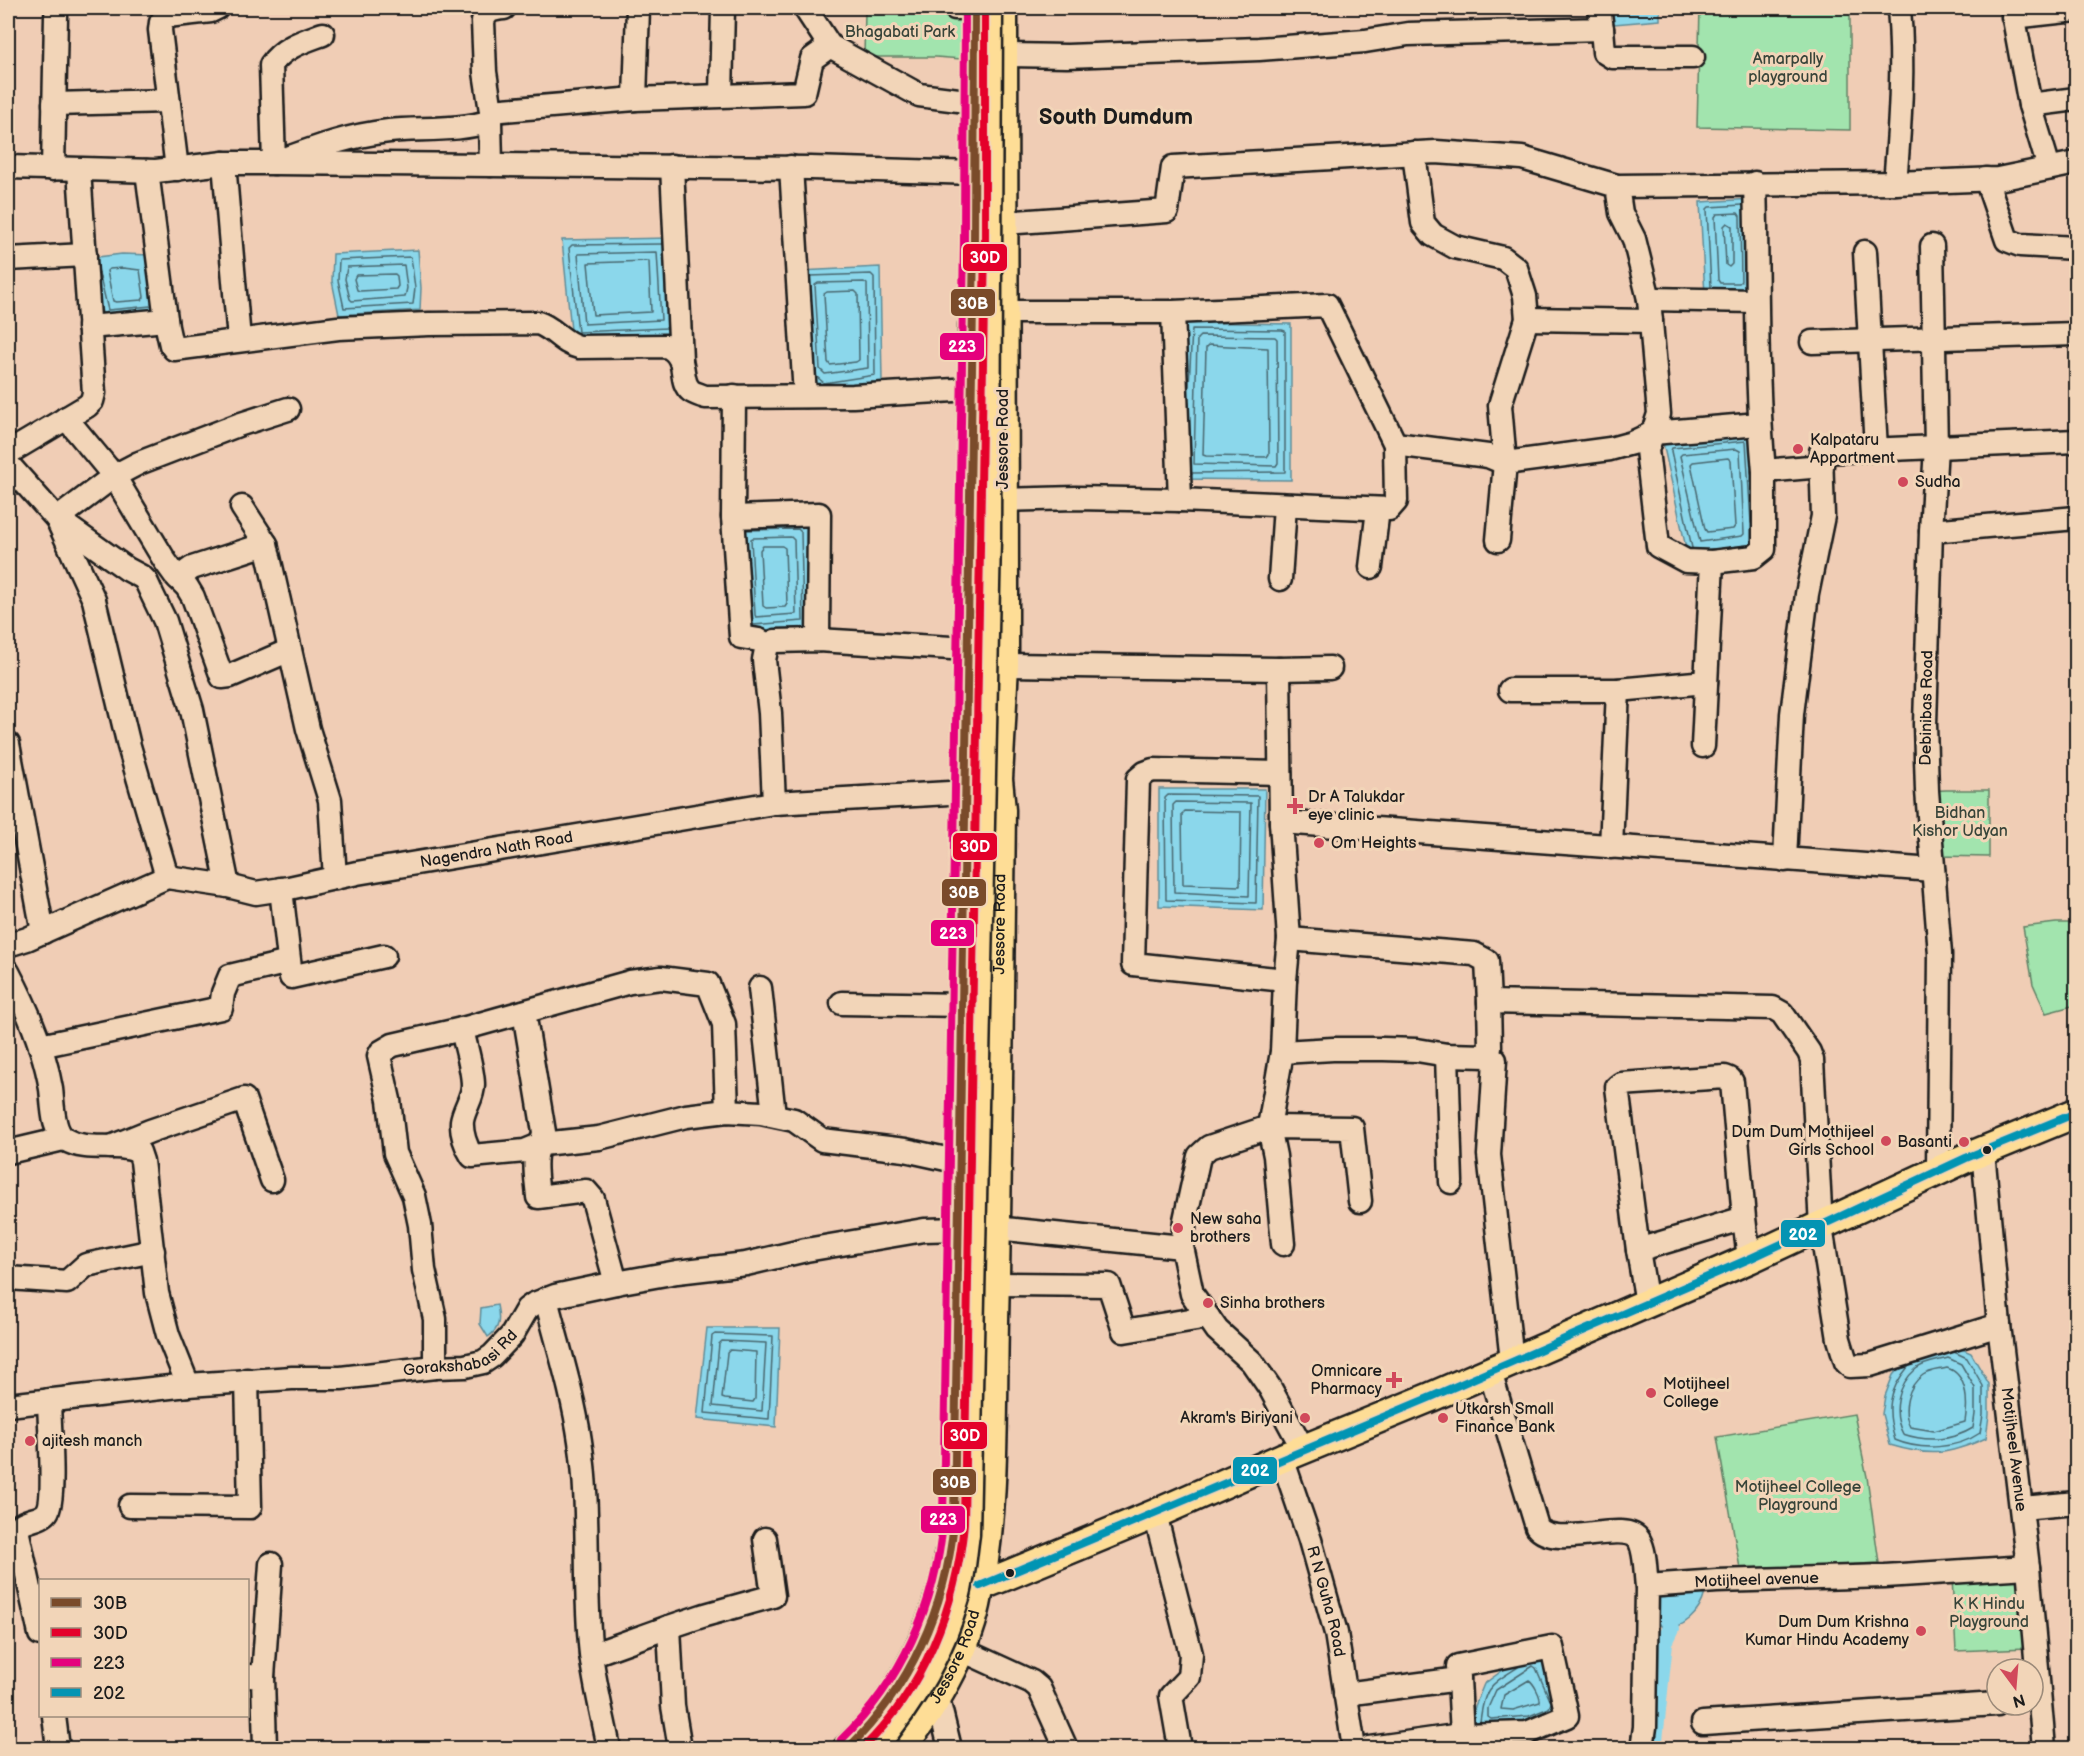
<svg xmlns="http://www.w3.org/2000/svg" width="2084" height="1756" font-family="'Balsamiq Sans',sans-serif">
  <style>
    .green { fill: #a2e4ae; stroke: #5f8065; stroke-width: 1.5 }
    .water { fill: #8bd7eb; stroke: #5f8c98; stroke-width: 1.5 }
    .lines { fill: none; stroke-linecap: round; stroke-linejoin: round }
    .shore { stroke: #48676f; stroke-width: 1.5 }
    .canal { stroke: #8bd7eb; stroke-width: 18 }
    .minor-casing { stroke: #1c1c1c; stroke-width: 27 }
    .major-casing { stroke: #1c1c1c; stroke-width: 33 }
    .minor { stroke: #f2d5b8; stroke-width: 22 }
    .major { stroke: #fedd96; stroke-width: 28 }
    .major-bridge-casing { stroke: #1c1c1c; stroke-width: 33; stroke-linecap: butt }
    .major-bridge { stroke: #fedd96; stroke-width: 28 }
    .bus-1-casing { stroke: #f2d5b8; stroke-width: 12 }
    .bus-2-casing { stroke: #f2d5b8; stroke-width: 12 }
    .bus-3-casing { stroke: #f2d5b8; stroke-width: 12 }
    .bus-4-casing { stroke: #f2d5b8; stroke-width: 12 }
    .bus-1 { stroke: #7a4b2a; stroke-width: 8 }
    .bus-2 { stroke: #e4002b; stroke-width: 8 }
    .bus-3 { stroke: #e5007d; stroke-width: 8 }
    .bus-4 { stroke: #0494b3; stroke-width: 8 }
    .poi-dot { fill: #d1495b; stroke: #f2d5b8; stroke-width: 2 }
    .bus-dot { fill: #1c1c1c; stroke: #f2d5b8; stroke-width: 2 }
    .labels { text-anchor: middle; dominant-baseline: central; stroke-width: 6; stroke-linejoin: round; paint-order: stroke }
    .park-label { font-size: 16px; fill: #374439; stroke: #f2d5b8 }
    .street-label { font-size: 16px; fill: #1c1c1c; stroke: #f2d5b8 }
    .poi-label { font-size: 16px; fill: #1c1c1c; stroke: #f2d5b8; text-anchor: start }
    .district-label { font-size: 22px; font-weight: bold; fill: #1c1c1c; stroke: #f2d5b8 }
    .line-badge { stroke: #f2d5b8; stroke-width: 2 }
    .badge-label { font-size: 16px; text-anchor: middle; font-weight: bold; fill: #fff }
  </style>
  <rect width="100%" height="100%" fill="#f0cdb5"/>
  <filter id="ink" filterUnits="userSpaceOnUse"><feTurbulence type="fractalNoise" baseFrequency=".0167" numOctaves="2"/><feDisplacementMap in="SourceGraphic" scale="12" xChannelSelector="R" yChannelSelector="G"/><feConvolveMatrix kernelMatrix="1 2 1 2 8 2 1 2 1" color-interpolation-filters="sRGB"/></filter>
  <g filter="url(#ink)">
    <path class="green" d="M893,8h51l30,4v48l-38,-3h-72l1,-46z
      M1700,8h150v122l-153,-3z
      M1946,790h43v67l-51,-1 -11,-65z
      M2056,923h20v82l-30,8 -13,-29 -10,-57z
      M1854,1414l13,63 12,86 -99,5 -39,6 -24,-137z
      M2023,1575l4,73 -71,3 -4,-73z"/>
    <path class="water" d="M1613,8h47v12l-46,4z
      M1754,199l1,97h-50l-5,-94z
      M671,238l5,96 -104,6 -10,-100z
      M418,250l3,38 -1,22 -81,5 -7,-34 1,-27z
      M122,254l29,1 9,57 -57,5 -13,-59z
      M880,267l2,114 -60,8 -15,-12 -7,-106z
      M1184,322l107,2v156l-111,-1z
      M1752,433l7,115 -71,9 -25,-114z
      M807,523l3,106 -68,3 -6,-107z
      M1159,789h106l-2,121 -104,-4z
      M497,1305c3,14 3,24 -9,32l-8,-13 1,-16z
      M707,1328h73l-4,99 -79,-8z
      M1950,1344l21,9 18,31v31l-3,23c-38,17 -56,19 -96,7l-8,-31 3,-18 8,-21 16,-18z
      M1705,1593c-5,20 -21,36 -42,36l-8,-13v-15l8,-7z
      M1536,1646l21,37 -4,39 -80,2 2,-18 9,-22z"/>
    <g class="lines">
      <path class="shore" d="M1738,213l2,3 1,65 -2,2h-19l-2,-3 -3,-63 2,-3z
        M1727,223l5,3v38l-3,3 -3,-2 -2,-39z
        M663,244l-91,1 -3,3 9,84 89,-4
        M657,252l4,68 -77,4 -6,-70z
        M411,257l4,31 -2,16 -69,4 -6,-28 1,-20z
        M649,261l2,51 -58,3 -5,-52z
        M404,265l3,23 -2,9 -53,4 -2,-2 -5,-20 2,-12z
        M123,268l17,2 4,27 -2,3 -26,2 -3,-1 -6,-30 2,-2z
        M98,269l10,41 43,-4
        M395,274l2,2 1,10 -2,3 -36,2 -3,-1 -3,-11 2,-4z
        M810,276l61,-2 3,3 1,98 -51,8 -7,-6
        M864,282l3,2 1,84 -43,6 -5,-5 -5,-84 3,-2z
        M1711,287l-4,-78 2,-2 34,-2
        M855,291l3,3 1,66 -3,2 -26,3 -2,-3 -4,-68 3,-2z
        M1200,336l75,1 2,2 1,124 -2,3 -82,-2 3,-125z
        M1209,345l59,3 1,106 -2,3 -61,-1 -3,-1 3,-107z
        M1189,386l3,-57 90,1 3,1v141l-93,1
        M1736,449l4,2 4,83 -2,2 -42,6 -20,-86 2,-2z
        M1728,458l3,3 4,65 -2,3 -26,3 -2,-3 -14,-65 2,-2z
        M747,530l51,-1 3,3 2,89 -50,4
        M791,537l3,3 2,74 -40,3 -1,-2 -4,-76 2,-1z
        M763,546h19l3,2 2,56 -2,3 -19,1 -3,-2 -3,-56z
        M1692,548l-21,-97 1,-3 74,-7 5,82
        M1168,795l90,1 -2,107 -90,-3 -1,-102z
        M1176,802l75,1 -2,93 -75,-4 -1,-87z
        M1185,811l56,1 -1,74 -57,-2 -1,-70z
        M715,1334l58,2 -4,83 -64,-6 7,-77z
        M722,1341l44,2 -4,68 -49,-5 6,-62z
        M730,1350l26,2 -1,47 -2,3 -28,-3 -3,-1 5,-45z
        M1948,1358l13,6 14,24v26l-2,14c-21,13 -47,14 -70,6 -11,-21 -6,-49 13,-65 8,-7 22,-8 32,-11z
        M1908,1367c-20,24 -22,43 -13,73 26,11 62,9 85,-7l3,-18v-29l-16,-28 -13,-6
        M1947,1368c21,6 21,36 18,54l-31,9 -24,-4c-8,-16 -3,-41 13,-52 7,-5 16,-5 24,-7z
        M1529,1680c5,3 12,17 11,22l-27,8 -12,-1 3,-14z
        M1550,1700l-14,-32 -3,-2 -37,24 -8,18v9l3,2 38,-3 20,-8 2,-5
        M1480,1722c4,-35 10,-37 38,-55"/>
      <path class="canal" d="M1654,1740l10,-98 7,-14"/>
      <defs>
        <g id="minor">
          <path d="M805,8l25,38 89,49 55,7"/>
          <path d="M955,8h20"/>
          <path d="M2012,8l18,97 19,63"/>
          <path d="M2013,17l63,-7"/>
          <path d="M1602,29l2,23 8,5h81"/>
          <path d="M323,34c-19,7 -40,13 -52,31l3,98c41,-15 72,-27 115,-32 31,-3 73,0 101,-10l1,-10 -6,-39 -2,-51c4,-11 10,-12 21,-13"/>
          <path d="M1003,55l64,1 192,-7 106,-8 43,-7 194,-5 -3,-21"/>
          <path d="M721,95l2,-87"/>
          <path d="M635,99l3,-91"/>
          <path d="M54,104l114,-3"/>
          <path d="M2030,105l46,-6"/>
          <path d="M491,111l144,-12 169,-6 8,-34 18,-13"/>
          <path d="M490,121l1,44"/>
          <path d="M1414,153l9,70 10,12 22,12 48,11 13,10 9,28 2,23 -27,86 5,58 -7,77"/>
          <path d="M224,163l15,177"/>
          <path d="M672,166l9,194"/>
          <path d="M8,167l148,4 68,-8h50l537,5 164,5"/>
          <path d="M791,167l14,229"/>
          <path d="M53,169l3,-153"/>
          <path d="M177,169l-17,-139 1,-8 6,-6 44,-5 6,-3"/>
          <path d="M147,171l20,156 4,18 3,4 164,-21 91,-4 109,-1c16,5 24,20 41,24l88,-1c24,13 10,34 24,45 4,3 10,4 14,6l148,-1 119,-7"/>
          <path d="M1986,179l21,61 13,5 56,3"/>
          <path d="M1755,183c3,96 0,192 9,288l58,-5"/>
          <path d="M1895,183c5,-59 9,-117 4,-175"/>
          <path d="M1617,186l4,27 13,26 15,60 10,115 -12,36 11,96 28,15 26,1 42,-5 10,-8v-78"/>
          <path d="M1004,223l163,-12 6,-44 263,-15 86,6 95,28 278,-3 103,-4 78,-16"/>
          <path d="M1932,246l4,201 -5,84 -6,193 2,67 13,163 -2,216"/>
          <path d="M1865,252l11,197"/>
          <path d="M8,259l77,-4"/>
          <path d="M1649,299l106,2"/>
          <path d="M1003,312h170l154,-7 68,139 93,12 17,7 105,-14 22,-6 21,-10 106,-9"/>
          <path d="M1173,312l7,188"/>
          <path d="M1527,319l124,2"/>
          <path d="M89,327l77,-7"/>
          <path d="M1812,342l264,-8"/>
          <path d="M734,396l-1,121 8,120 18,3 8,5"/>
          <path d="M66,418l48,58 51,85 10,14 12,12 6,10 29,80 8,-1 60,-26"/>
          <path d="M8,453l79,-47 5,-5 2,-8 -15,-223"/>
          <path d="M8,464l49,55 37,81 35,146 38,131"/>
          <path d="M1003,500l73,-2 104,2 209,9 7,-8 -1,-57"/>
          <path d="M242,507l24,37 42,185 22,71 5,78"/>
          <path d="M733,517l86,-3 -1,126"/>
          <path d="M1931,531l145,-13"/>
          <path d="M1371,567l7,-58"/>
          <path d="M178,578l14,-10 74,-24"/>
          <path d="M1280,579l5,-73"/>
          <path d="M1279,669l2,153 8,117 -4,41 -3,72 -13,75 6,29 8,88"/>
          <path d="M1510,690h108l88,-8"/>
          <path d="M8,744l35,188"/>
          <path d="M1703,746l9,-184"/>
          <path d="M1280,773l-127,-3 -8,3 -7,6 -5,185 152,16"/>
          <path d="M774,803l-4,-90 -6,-53 3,-15 8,-4 43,-1 150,9 36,16 275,4 51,-1"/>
          <path d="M1281,822l652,48"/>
          <path d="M1611,847l7,-157"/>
          <path d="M1785,860l7,-146 15,-120 16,-78 -2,-64 255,-11"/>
          <path d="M228,886l-36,-176 -27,-89 -13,-27 -6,-13 -4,-4 -15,-8 -70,-50 57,-43 25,-13 99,-38 50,-16"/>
          <path d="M281,889l10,88 93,-21"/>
          <path d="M1289,939l185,15 13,7 2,41 284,6 9,5 27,39 3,8 9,167 18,112 7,23 4,4 20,-1 129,-40"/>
          <path id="s1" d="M8,945l19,-6 140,-62 61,9 28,7 33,-5 68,-15 417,-70 193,-11 27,-11"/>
          <path d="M8,972c19,36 36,75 43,117 2,15 1,43 15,51 22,13 50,1 73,12l3,9 15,132 11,42 20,50"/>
          <path d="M760,988l14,127"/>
          <path d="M842,1003l121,2"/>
          <path d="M524,1012l20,120c-1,10 -7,16 -8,24 -2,13 1,28 2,41l48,-6 7,8 23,84"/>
          <path d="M462,1029c3,16 11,40 11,56 0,13 -9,23 -11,36 -1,12 4,26 10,35l53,-5 17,-7 57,-6 87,-22 41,-5 34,2 33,7 28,20 83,10 55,12"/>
          <path d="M40,1046l181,-38 2,-15 7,-17 59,-14"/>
          <path d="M1282,1052l51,-3h50l34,1 30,5 40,1 3,-9 -1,-45"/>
          <path d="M1447,1055l4,127"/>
          <path d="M1495,1060l-6,95 23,206"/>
          <path d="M111,1147l39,-16 94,-32 28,81"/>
          <path id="s2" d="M1983,1151l16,174 29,242 16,181"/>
          <path d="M8,1152l55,-13"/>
          <path d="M1744,1218l-12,-136 -2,-3 -5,-2 -104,7 -4,3 21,163 106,-32 5,41"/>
          <path d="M1638,1250l9,53"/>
          <path d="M8,1278l59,4 19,-17 67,-14"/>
          <path d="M995,1284l114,1 15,46 84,-14"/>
          <path d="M546,1299c12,47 27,94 34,142 11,70 3,143 11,213 4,32 12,63 18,94"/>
          <path d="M435,1367v-48l-11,-49 -4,-45 -6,-29 -19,-43 -6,-53 -10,-44 2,-4 12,-7 69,-16 168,-47 31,-4 47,6 16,40 3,87"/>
          <path d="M1490,1372l47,155c19,24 88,-9 102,13 7,12 6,32 8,46"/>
          <path id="s3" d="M8,1405l180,-20 104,-7h49l94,-11 30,-1 18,-4 9,-6 20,-21 15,-26 7,-5 21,-8 61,-13 61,-11 69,-8 60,-14 118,-20 72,-2 186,19"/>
          <path d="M1303,1449l-33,-61 -18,-26 -35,-32 -25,-36 -10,-47 3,-27 14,-64 10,-9 60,-20 83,1 8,73"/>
          <path id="s4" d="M1282,1458l28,82 26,93 18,115"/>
          <path d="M130,1506l120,1 -3,-127"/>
          <path d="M2022,1508l54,-5"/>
          <path d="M1155,1514l36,140 -2,23 -18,19 9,52"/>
          <path d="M40,1634l-22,-100 1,-8c8,-7 22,-6 28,-14 9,-12 2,-93 2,-112"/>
          <path d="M962,1650l70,32 7,6 27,60"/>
          <path d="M591,1655l78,-28"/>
          <path d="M249,1676l14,1 2,71"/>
          <path d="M263,1677l8,-113"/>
          <path d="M1459,1679l3,56"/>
          <path d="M929,1690l8,5 13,53"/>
          <path d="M1345,1694l114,-15 -1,-13 94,-19 15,69 -40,17 -65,2 -92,13"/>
          <path d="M54,1716l4,32"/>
          <path d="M1703,1723l294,-19"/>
          <path d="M680,1748l-7,-42 -4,-79 36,-12 68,-19 -8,-57"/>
          <path id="s5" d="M1642,1748l3,-21 2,-141 70,-5 168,-5 143,-9"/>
        </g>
        <g id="major">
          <path d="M969,738l-1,-89 3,-70 2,-254"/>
          <path d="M965,1586h15l28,-11 147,-61 127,-56 149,-61 318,-138 217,-101 110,-45"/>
          <path d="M848,1748c40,-37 66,-80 85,-131 7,-21 14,-40 16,-62"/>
          <path id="s6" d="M899,1748c33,-34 67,-97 77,-143 20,-89 16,-192 18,-284 4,-170 5,-341 7,-511l-3,-31 6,-114v-76l-1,-581"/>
        </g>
      </defs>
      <use href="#minor" class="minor-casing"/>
      <use href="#major" class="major-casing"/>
      <use href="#minor" class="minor"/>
      <use href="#major" class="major"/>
      <defs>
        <path id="major-bridge" d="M871,1748c39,-45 69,-96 85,-154 5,-19 6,-40 9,-60l21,-996 2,-530"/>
      </defs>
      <use href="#major-bridge" class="major-bridge-casing"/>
      <use href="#major-bridge" class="major-bridge"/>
      <defs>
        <path id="bus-1" d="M848,1748c62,-60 98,-140 106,-226l20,-1281 1,-233"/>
        <path id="bus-2" d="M863,1748c60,-58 94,-142 101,-225l21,-1282v-233"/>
        <path id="bus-3" d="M841,1740c60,-58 95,-135 102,-219l21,-1280 1,-233"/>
        <path id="bus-4" d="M980,1586l451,-189 318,-138 217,-101 110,-45"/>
      </defs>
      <use href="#bus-1" class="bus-1-casing"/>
      <use href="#bus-2" class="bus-2-casing"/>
      <use href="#bus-3" class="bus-3-casing"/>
      <use href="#bus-4" class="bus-4-casing"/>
      <use href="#bus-1" class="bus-1"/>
      <use href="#bus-2" class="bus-2"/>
      <use href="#bus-3" class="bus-3"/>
      <use href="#bus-4" class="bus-4"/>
    </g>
  </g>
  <g class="poi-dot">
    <circle cx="1798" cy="449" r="6"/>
    <circle cx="1903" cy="482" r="6"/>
    <path d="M1292 797h6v6h6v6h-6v6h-6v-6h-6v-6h6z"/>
    <circle cx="1319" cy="843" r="6"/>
    <circle cx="1886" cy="1141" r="6"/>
    <circle cx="1964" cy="1142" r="6"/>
    <circle cx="1178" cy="1228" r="6"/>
    <circle cx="1208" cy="1303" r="6"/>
    <path d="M1391 1371h6v6h6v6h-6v6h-6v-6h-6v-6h6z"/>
    <circle cx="1651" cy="1393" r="6"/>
    <circle cx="1305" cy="1418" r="6"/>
    <circle cx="1443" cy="1418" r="6"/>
    <circle cx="30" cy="1441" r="6"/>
    <circle cx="1921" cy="1631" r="6"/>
  </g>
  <g class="bus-dot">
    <circle cx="1987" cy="1150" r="5"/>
    <circle cx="1010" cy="1573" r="5"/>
  </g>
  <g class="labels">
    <g class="park-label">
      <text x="900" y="32">Bhagabati Park</text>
      <text x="1788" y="59">Amarpally<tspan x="1788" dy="18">playground</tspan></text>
      <text x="1960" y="813">Bidhan<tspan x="1960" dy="18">Kishor Udyan</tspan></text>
      <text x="1798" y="1487">Motijheel College<tspan x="1798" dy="18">Playground</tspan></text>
      <text x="1989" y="1604">K K Hindu<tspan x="1989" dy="18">Playground</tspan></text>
    </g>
    <g class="street-label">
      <text transform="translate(1003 439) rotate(-90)">Jessore Road</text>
      <text transform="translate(1927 708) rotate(-89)">Debinibas Road</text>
      <text stroke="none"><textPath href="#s1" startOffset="508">Nagendra Nath Road</textPath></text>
      <text stroke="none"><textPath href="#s6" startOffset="846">Jessore Road</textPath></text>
      <text stroke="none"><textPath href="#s3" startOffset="459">Gorakshabasi Rd</textPath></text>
      <text stroke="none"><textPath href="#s2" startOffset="300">Motijheel Avenue</textPath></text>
      <text stroke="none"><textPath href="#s5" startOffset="272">Motijheel avenue</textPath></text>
      <text stroke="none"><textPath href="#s4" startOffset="150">R N Guha Road</textPath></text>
      <text stroke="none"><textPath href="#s6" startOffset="108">Jessore Road</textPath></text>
    </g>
    <g class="poi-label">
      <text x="1810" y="440">Kalpataru<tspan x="1810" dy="18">Appartment</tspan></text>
      <text x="1915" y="482">Sudha</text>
      <text x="1308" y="797">Dr A Talukdar<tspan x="1308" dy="18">eye clinic</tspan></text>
      <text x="1331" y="843">Om Heights</text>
      <text x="1874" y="1132" text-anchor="end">Dum Dum Mothijeel<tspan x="1874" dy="18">Girls School</tspan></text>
      <text x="1952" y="1142" text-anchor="end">Basanti</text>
      <text x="1190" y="1219">New saha<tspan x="1190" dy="18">brothers</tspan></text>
      <text x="1220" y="1303">Sinha brothers</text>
      <text x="1382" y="1371" text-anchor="end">Omnicare<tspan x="1382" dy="18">Pharmacy</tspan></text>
      <text x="1663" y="1384">Motijheel<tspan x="1663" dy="18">College</tspan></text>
      <text x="1455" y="1409">Utkarsh Small<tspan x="1455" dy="18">Finance Bank</tspan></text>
      <text x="1293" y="1418" text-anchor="end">Akram's Biriyani</text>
      <text x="42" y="1441">ajitesh manch</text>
      <text x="1909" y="1622" text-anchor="end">Dum Dum Krishna<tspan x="1909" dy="18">Kumar Hindu Academy</tspan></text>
    </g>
    <g class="district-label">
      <text x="1116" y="117">South Dumdum</text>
    </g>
  </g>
  <g class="line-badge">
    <rect x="962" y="243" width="46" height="29" rx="6" fill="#e4002b"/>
    <rect x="950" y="288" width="46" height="29" rx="6" fill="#7a4b2a"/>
    <rect x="939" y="332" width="46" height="29" rx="6" fill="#e5007d"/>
    <rect x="952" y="832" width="46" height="29" rx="6" fill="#e4002b"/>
    <rect x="941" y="878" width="46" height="29" rx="6" fill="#7a4b2a"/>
    <rect x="930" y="919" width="45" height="28" rx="6" fill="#e5007d"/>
    <rect x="1780" y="1219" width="46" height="29" rx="6" fill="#0494b3"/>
    <rect x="943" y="1421" width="45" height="29" rx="6" fill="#e4002b"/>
    <rect x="1232" y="1456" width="46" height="29" rx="6" fill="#0494b3"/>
    <rect x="932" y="1468" width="45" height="28" rx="6" fill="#7a4b2a"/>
    <rect x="920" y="1505" width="46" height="29" rx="6" fill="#e5007d"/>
  </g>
  <g class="badge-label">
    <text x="985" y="263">30D</text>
    <text x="973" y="309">30B</text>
    <text x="962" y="352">223</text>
    <text x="975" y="852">30D</text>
    <text x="964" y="898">30B</text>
    <text x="953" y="939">223</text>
    <text x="1803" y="1240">202</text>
    <text x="965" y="1441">30D</text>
    <text x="1255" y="1476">202</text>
    <text x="955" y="1488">30B</text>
    <text x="943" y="1525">223</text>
  </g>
  <rect width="2084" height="1756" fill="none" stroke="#f2d5b8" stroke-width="30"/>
  <rect x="15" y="15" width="2054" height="1726" fill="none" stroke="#1c1c1c" stroke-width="2" filter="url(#ink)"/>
  <rect x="39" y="1579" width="210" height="138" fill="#f2d5b8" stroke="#9c8b7a" stroke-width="1.5"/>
  <rect x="51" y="1598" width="30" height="9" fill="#7a4b2a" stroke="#9c8b7a" stroke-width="1.5"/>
  <text x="93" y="1609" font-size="18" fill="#1c1c1c">30B</text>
  <rect x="51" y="1628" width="30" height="9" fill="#e4002b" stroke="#9c8b7a" stroke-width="1.5"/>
  <text x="93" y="1639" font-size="18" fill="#1c1c1c">30D</text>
  <rect x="51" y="1658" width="30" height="9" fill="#e5007d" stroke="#9c8b7a" stroke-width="1.5"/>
  <text x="93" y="1669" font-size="18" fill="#1c1c1c">223</text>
  <rect x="51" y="1688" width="30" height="9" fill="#0494b3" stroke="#9c8b7a" stroke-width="1.5"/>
  <text x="93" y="1699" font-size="18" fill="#1c1c1c">202</text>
  <g transform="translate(2015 1687) rotate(164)"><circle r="28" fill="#f2d5b8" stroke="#9c8b7a" stroke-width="1.5"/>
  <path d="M0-4.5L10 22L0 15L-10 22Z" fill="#d1495b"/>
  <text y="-9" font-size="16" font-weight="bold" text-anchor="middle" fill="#1c1c1c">N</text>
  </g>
</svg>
